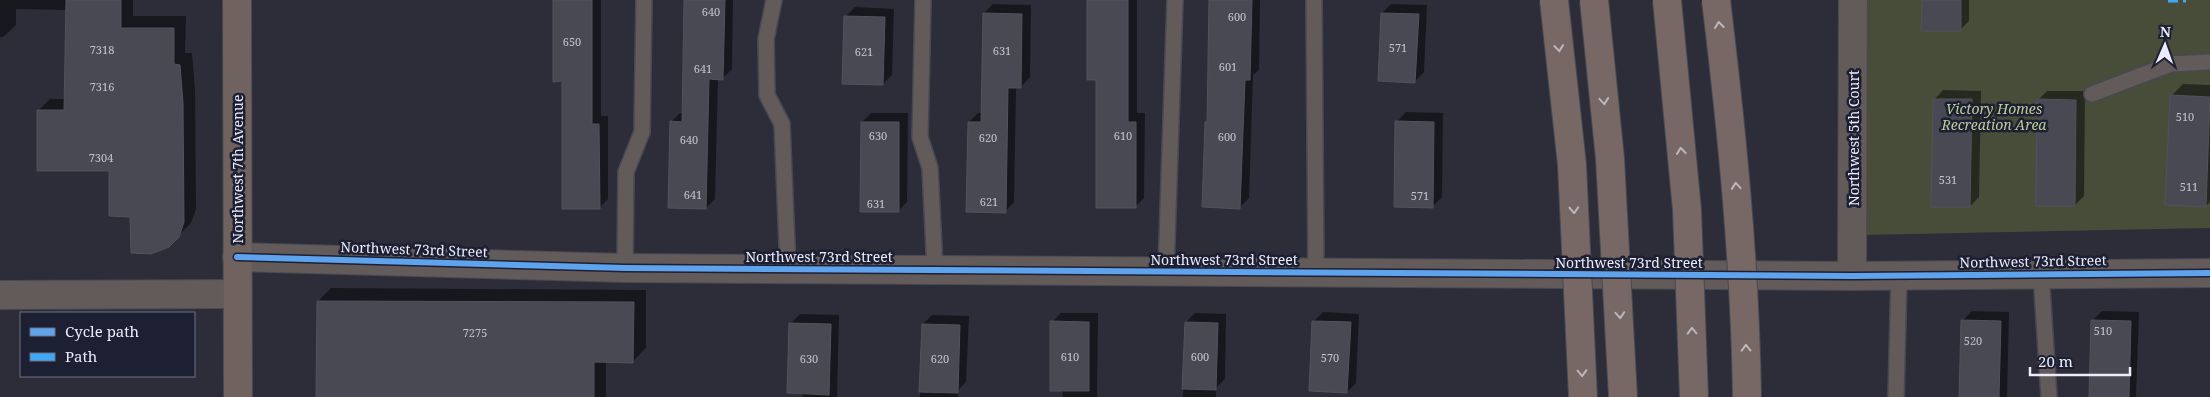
<svg xmlns="http://www.w3.org/2000/svg" width="2210" height="397" font-family="'Noto Serif',serif">
  <style>
    .green { fill: #484d3a }
    .shadow { fill: #0007 }
    .building { fill: #484952; stroke: #51525b }
    .lines { fill: none; stroke-linecap: round; stroke-linejoin: round }
    .service-casing { stroke: #474952; stroke-width: 18 }
    .minor-casing { stroke: #474952; stroke-width: 30 }
    .primary-casing { stroke: #474952; stroke-width: 30 }
    .service { stroke: #635a5a; stroke-width: 15 }
    .minor { stroke: #635a5a; stroke-width: 28 }
    .primary { stroke: #70625f; stroke-width: 28 }
    .motorway-bridge-casing { stroke: #474952; stroke-width: 30; stroke-linecap: butt }
    .motorway-bridge { stroke: #776865; stroke-width: 28 }
    .quiet { stroke: #3fa9f5; stroke-width: 5; stroke-dasharray: 10 5; stroke-linecap: butt }
    .cycleway-casing { stroke: #1d1f33; stroke-width: 9 }
    .cycleway { stroke: #60a3ed; stroke-width: 6 }
    .oneway { stroke: #bcb7be }
    .labels { text-anchor: middle; dominant-baseline: central; stroke-width: 5; stroke-linejoin: round; paint-order: stroke }
    .number-label { font-size: 11px; fill: #c2c3d0 }
    .park-label { font-size: 14px; font-style: italic; fill: #bfcd96; stroke: #1d1f33 }
    .street-label { font-size: 14px; fill: #eaecfa; stroke: #1d1f33 }
  </style>
  <rect width="100%" height="100%" fill="#2c2d38"/>
  <path class="green" d="M1863,0h347v228l-347,7z"/>
  <path class="shadow" d="M0,0h133v16h53l-1,37h7l3,37 1,119 -5,14 -23,23 -36,-30 -22,-47 -72,-58 12,-12h15l2,-89 -51,-1v16l-13,12h-3z
    M554,0h47v116h7v83l-9,9 -35,-128z
    M685,0h48l-1,69 -9,9h-5l-3,121 -9,9 -35,-86 9,-9h3z
    M1088,0h49v113h8l-1,85 -9,9 -37,-129z
    M1210,0h50l-1,70 -6,5 -4,123 -9,9 -32,-86z
    M1923,0h46v21l-9,9z
    M993,4l38,1 -1,72 -9,10h-5l-2,115 -9,10 -36,-90 9,-9h4l2,-100z
    M1391,4l36,1 -3,67 -9,9 -33,-68z
    M855,7l39,2 -2,66 -9,9 -37,-68z
    M2183,84l27,1v117l-4,4 -35,-110z
    M1943,90l38,1 -2,106 -9,9 -36,-106z
    M2047,91h38l-1,105 -9,9 -37,-105z
    M1406,112l37,1 -1,84 -9,9 -36,-84z
    M871,113h37l-1,89 -9,9 -36,-89z
    M331,288l315,2v58l-13,13h-27v36h-288v-96z
    M1972,311l37,1 -2,85h-46l2,-77z
    M2102,311l37,1 -3,85h-46l3,-77z
    M1323,312l36,2 -3,69 -9,9 -33,-71z
    M1061,313h37l-1,84h-34l-11,-75z
    M1195,313l31,1 -1,65 -9,9v9h-33l3,-75z
    M800,314l39,1 -2,82h-34l-12,-74z
    M932,315l37,1 -3,66 -8,8v7h-38l3,-73z"/>
  <path class="building" d="M66,0h55v28h53v36l6,1 3,38 1,119 -5,15 -10,10 -18,7 -20,-1 -1,-36 -21,-1v-45h-72v-61h27z
    M553,0h39v124h7l1,85h-38v-128l-9,1z
    M684,0h41l-2,80 -14,-1 -3,130 -38,-1 2,-87 12,1z
    M1087,0h41v122h8v86h-40v-128h-9z
    M1209,0h43l-2,80h-5l-5,129 -38,-2 3,-85h2z
    M1922,0h39v31h-40z
    M983,13l39,1 -1,74h-13l-2,125 -40,-1 2,-90h13z
    M1381,13l38,1 -4,69 -37,-2z
    M844,16l41,1 -2,68 -41,-1z
    M2170,95l40,2 -4,110 -41,-2z
    M1933,99h39l-2,108h-39z
    M2037,99l39,1 -1,106h-39z
    M1395,121l39,1 -1,86 -39,-1z
    M861,122h38v90h-39z
    M317,301l317,1 -1,61 -39,-1v35h-278z
    M1961,320l40,1 -2,76h-40z
    M2091,320l40,1 -2,76h-40z
    M1050,321l39,1v69h-39z
    M1312,321l39,1 -4,71 -38,-2z
    M1185,322l33,1 -2,67 -34,-1z
    M789,323l42,1 -2,71 -42,-2z
    M922,324l38,1 -2,68 -39,-1z"/>
  <g class="lines">
    <defs>
      <path id="service" d="M774,0l-8,39 1,56 15,29 6,144
        M923,0l-3,137 10,31 5,101
        M1314,0l2,272
        M2092,94l79,-30 39,-2
        M625,268l1,-96 16,-40 2,-132
        M1166,271l9,-271
        M2041,273l8,124
        M1896,397l3,-122"/>
      <path id="minor" d="M237,257l388,11 1227,8 358,-3
        M1852,276l1,-276
        M0,295l237,-1"/>
      <path id="primary" d="M237,0l1,397"/>
    </defs>
    <use href="#service" class="service-casing"/>
    <use href="#minor" class="minor-casing"/>
    <use href="#primary" class="primary-casing"/>
    <use href="#service" class="service"/>
    <use href="#minor" class="minor"/>
    <use href="#primary" class="primary"/>
    <defs>
      <path id="motorway-bridge" d="M1554,0l18,165 11,232
        M1594,0l16,159 13,238
        M1667,0l20,210 7,187
        M1716,0c16,132 29,264 31,397"/>
    </defs>
    <use href="#motorway-bridge" class="motorway-bridge-casing"/>
    <use href="#motorway-bridge" class="motorway-bridge"/>
    <path class="quiet" d="M2168,0h18"/>
    <defs>
      <path id="cycleway" d="M237,257l388,11 1227,8 358,-3"/>
    </defs>
    <use href="#cycleway" class="cycleway-casing"/>
    <use href="#cycleway" class="cycleway"/>
  </g>
  <defs><path id="oneway-chevron" d="M-2-3.5L2.5 0L-2 3.5" fill="none" stroke-width="1.6" stroke-linecap="round" stroke-linejoin="round" transform="scale(1.25)"/></defs>
  <g class="oneway">
    <use href="#oneway-chevron" transform="translate(1719 25) rotate(-97)"/>
    <use href="#oneway-chevron" transform="translate(1559 48) rotate(84)"/>
    <use href="#oneway-chevron" transform="translate(1604 101) rotate(85)"/>
    <use href="#oneway-chevron" transform="translate(1681 151) rotate(-96)"/>
    <use href="#oneway-chevron" transform="translate(1736 186) rotate(-95)"/>
    <use href="#oneway-chevron" transform="translate(1574 210) rotate(87)"/>
    <use href="#oneway-chevron" transform="translate(1620 315) rotate(86)"/>
    <use href="#oneway-chevron" transform="translate(1692 331) rotate(-92)"/>
    <use href="#oneway-chevron" transform="translate(1746 348) rotate(-91)"/>
    <use href="#oneway-chevron" transform="translate(1582 373) rotate(88)"/>
  </g>
  <g class="labels">
    <g class="number-label">
      <text x="711" y="11">640</text>
      <text x="1237" y="16">600</text>
      <text x="572" y="41">650</text>
      <text x="1398" y="47">571</text>
      <text x="102" y="49">7318</text>
      <text x="1002" y="50">631</text>
      <text x="864" y="51">621</text>
      <text x="1228" y="66">601</text>
      <text x="703" y="68">641</text>
      <text x="102" y="86">7316</text>
      <text x="2185" y="116">510</text>
      <text x="878" y="135">630</text>
      <text x="1123" y="135">610</text>
      <text x="1227" y="136">600</text>
      <text x="988" y="137">620</text>
      <text x="689" y="139">640</text>
      <text x="101" y="157">7304</text>
      <text x="1948" y="179">531</text>
      <text x="2189" y="186">511</text>
      <text x="693" y="194">641</text>
      <text x="1420" y="195">571</text>
      <text x="989" y="201">621</text>
      <text x="876" y="203">631</text>
      <text x="2103" y="330">510</text>
      <text x="475" y="332">7275</text>
      <text x="1973" y="340">520</text>
      <text x="1070" y="356">610</text>
      <text x="1200" y="356">600</text>
      <text x="1330" y="357">570</text>
      <text x="809" y="358">630</text>
      <text x="940" y="358">620</text>
    </g>
    <g class="park-label">
      <text x="1994" y="108">Victory Homes<tspan x="1994" dy="16">Recreation Area</tspan></text>
    </g>
    <g class="street-label">
      <text transform="translate(1853 138) rotate(-90)">Northwest 5th Court</text>
      <text transform="translate(237 169) rotate(-90)">Northwest 7th Avenue</text>
      <text transform="translate(414 249) rotate(2)">Northwest 73rd Street</text>
      <text x="819" y="256">Northwest 73rd Street</text>
      <text x="1224" y="259">Northwest 73rd Street</text>
      <text transform="translate(2033 261) rotate(-1)">Northwest 73rd Street</text>
      <text x="1629" y="262">Northwest 73rd Street</text>
    </g>
  </g>
  <rect x="20" y="312" width="175" height="65" fill="#1d1f33" stroke="#6f7183"/>
  <rect x="30" y="328" width="25" height="8" fill="#60a3ed" stroke="#6f7183"/>
  <text x="65" y="337" font-size="15" fill="#eaecfa">Cycle path</text>
  <rect x="30" y="353" width="25" height="8" fill="#3fa9f5" stroke="#6f7183"/>
  <text x="65" y="362" font-size="15" fill="#eaecfa">Path</text>
  <g transform="translate(2165 45) rotate(2)" stroke="#1d1f33" stroke-width="4" paint-order="stroke">
  <path d="M0-4L9 19L0 12L-9 19Z" fill="#eaecfa"/>
  <text y="-8" font-size="14" font-weight="bold" text-anchor="middle" fill="#eaecfa">N</text>
  </g>
  <path d="M2030 367v8h100v-8" fill="none" stroke="#eaecfa" stroke-width="2.5"/>
  <text x="2038" y="367" font-size="15" fill="#eaecfa" stroke="#1d1f33" stroke-width="4" paint-order="stroke">20 m</text>
</svg>
